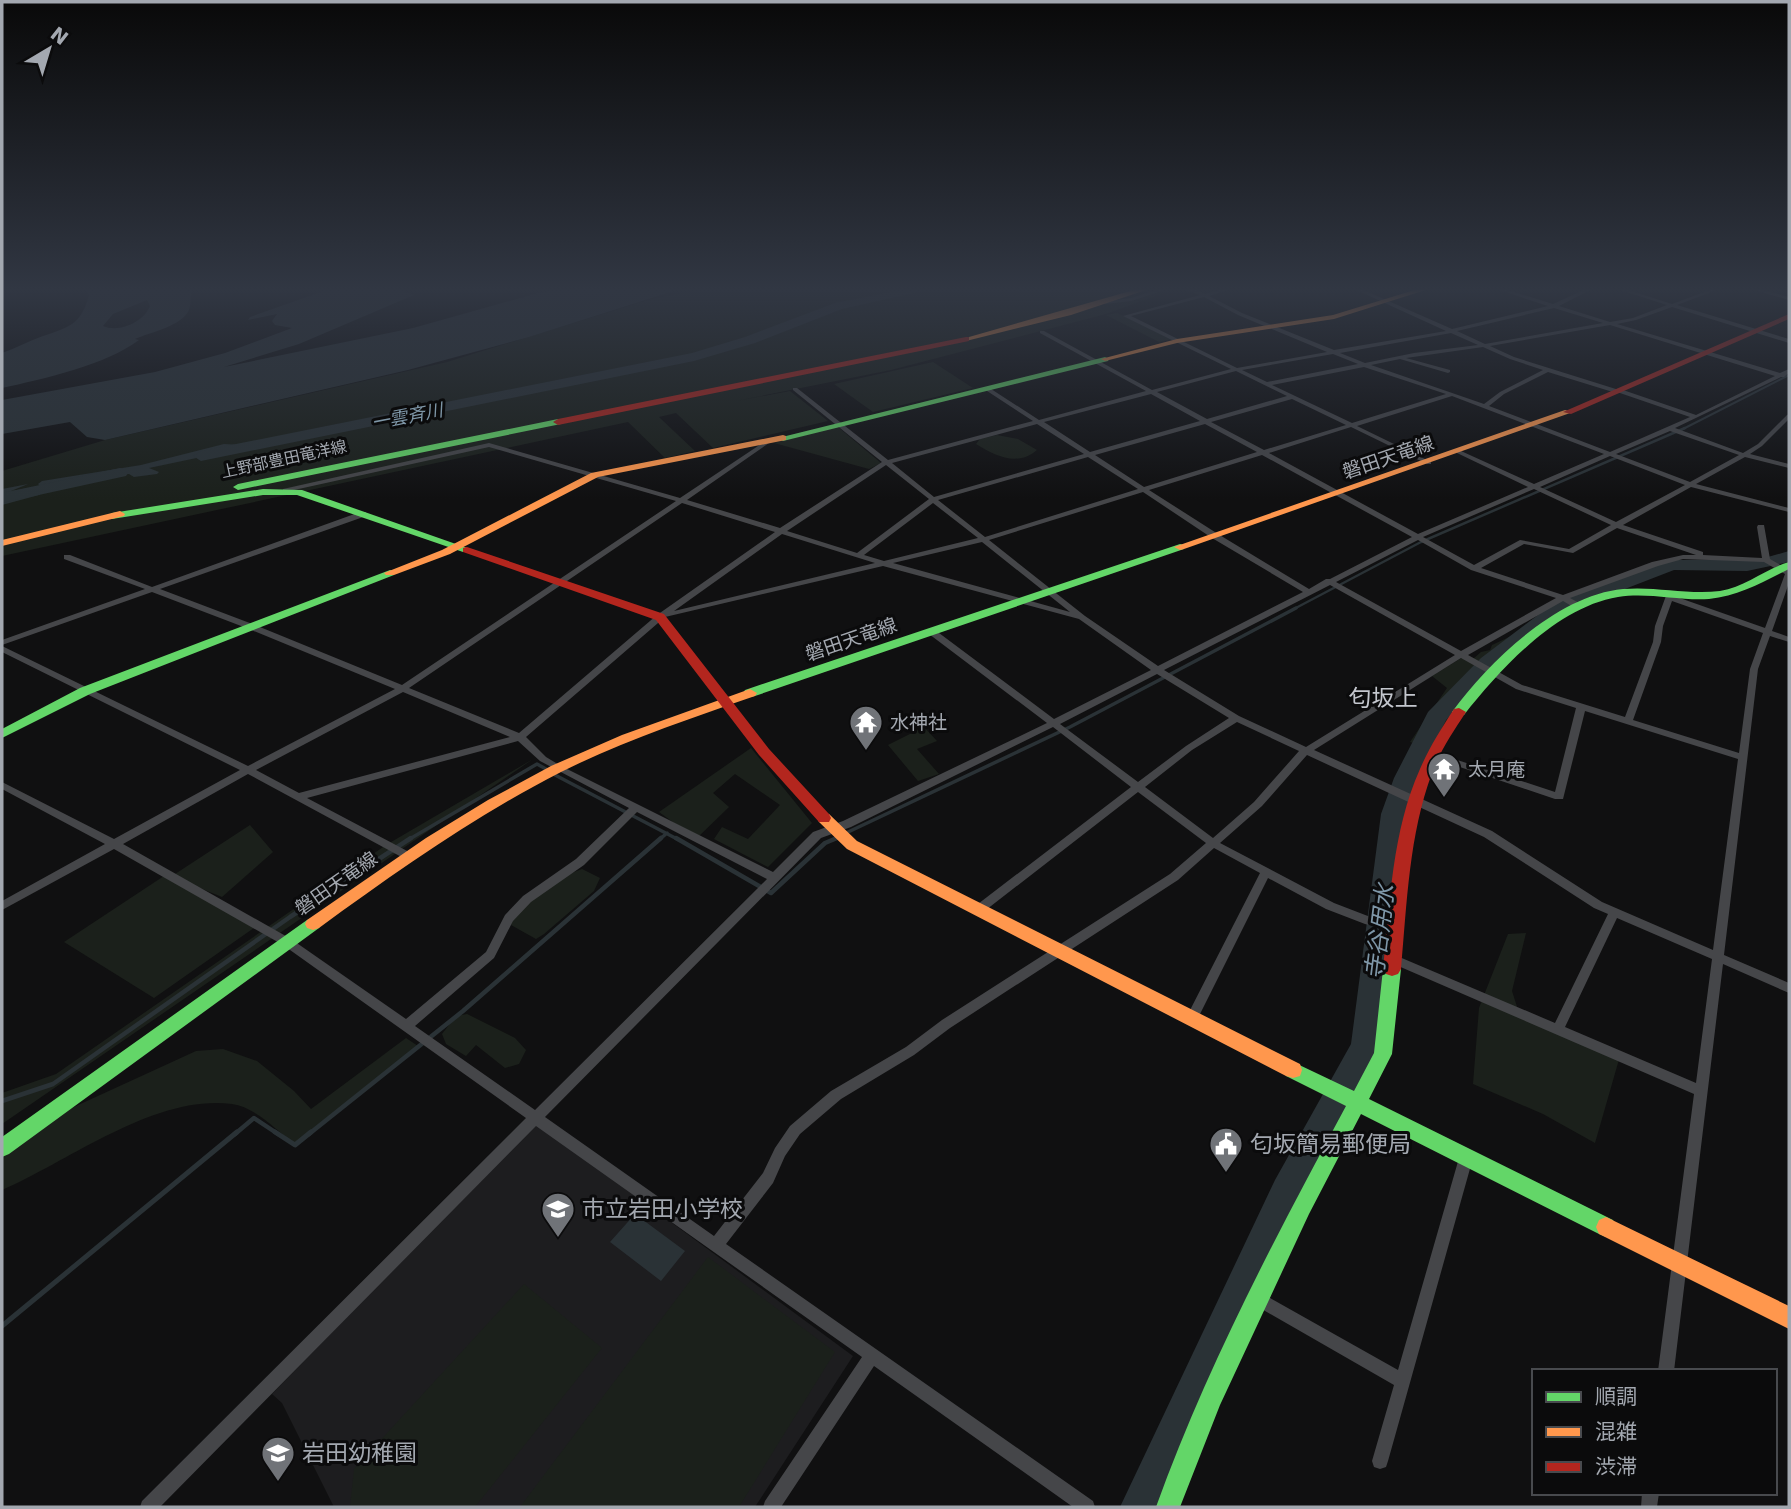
<svg xmlns="http://www.w3.org/2000/svg" width="1791" height="1509" font-family="'DejaVu Sans','Noto Sans JP',sans-serif">
  <style>
    .built { fill: #1d1d1f }
    .green { fill: #1b201b }
    .water { fill: #2a3236; fill-rule: evenodd }
    .lines { fill: none; stroke-linecap: round; stroke-linejoin: round }
    .stream-far4 { stroke: #2a3236; stroke-width: 2 }
    .stream-far3 { stroke: #2a3236; stroke-width: 2.5 }
    .stream-far2 { stroke: #2a3236; stroke-width: 3.5 }
    .stream-far1 { stroke: #2a3236; stroke-width: 4.5 }
    .stream { stroke: #2a3236; stroke-width: 5 }
    .river { fill: #2a3236; fill-rule: evenodd }
    .street { fill: #454649; fill-rule: evenodd }
    .fast { fill: #63d668; fill-rule: evenodd }
    .slow { fill: #ff974d; fill-rule: evenodd }
    .jam { fill: #b3261e; fill-rule: evenodd }
    .labels { text-anchor: middle; dominant-baseline: central; stroke-width: 6; stroke-linejoin: round; paint-order: stroke }
    .far-street-label { font-size: 16px; fill: #a3a8b0; stroke: #0b0b0c }
    .far-water-label { font-size: 18px; font-style: italic; fill: #7e96a7; stroke: #0b0b0c }
    .street-label { font-size: 19px; fill: #a3a8b0; stroke: #0b0b0c }
    .poi-label { font-size: 19px; fill: #a3a8b0; stroke: #0b0b0c; text-anchor: start }
    .quarter-label { font-size: 23px; fill: #c3c6cd; stroke: #0b0b0c }
    .near-poi-label { font-size: 23px; fill: #a3a8b0; stroke: #0b0b0c; text-anchor: start }
    .near-water-label { font-size: 24px; font-style: italic; fill: #7e96a7; stroke: #0b0b0c }
  </style>
  <rect width="100%" height="100%" fill="#101011"/>
  <path class="built" d="M535,1122l318,234 -98,151h-421l-52,-104 -10,-9z"/>
  <path class="green" d="M711,288h467l-72,26 -88,23 -127,33 -155,31 54,-10 38,30 -115,27 -37,-35 -17,4 36,34 -30,7 -37,-36 -626,134v-85l103,-31 342,-78 204,-63z
    M1117,313l56,26 -14,3 -53,-27z
    M933,362l40,26 -100,24 -39,-28z
    M838,427l43,36 -12,6 -95,-26z
    M997,435l21,4 19,11c-19,17 -42,6 -61,-6l4,-5z
    M1533,619l8,2 -51,47 -63,79 -17,-5 37,-54 -15,-12 31,-19 10,2 8,-7 9,-2 2,-5 32,-15z
    M924,727l13,14 -20,8 22,25 -21,7 -30,-36z
    M751,748l61,75 -44,44 -54,-28 8,-12 26,12 32,-34 -45,-31 -22,19 16,14 -33,32 -37,-27z
    M533,759l-531,365v-31l54,-19 330,-229z
    M250,825l23,27 -51,45 -42,-17 78,45 -104,73 -90,-56 103,-68 5,2z
    M582,869l18,9 -6,13 -50,43 -8,5 -25,-14 5,-14 53,-37z
    M1526,933l-14,58 7,22 101,43 -25,87 -52,-29 -70,-30 6,-76 29,-74z
    M467,1014l48,24 11,12 -7,14 -14,4 -29,-23 -10,11 -20,-12 -4,-10 14,-18z
    M406,1038l12,8 -123,99c-17,-14 -40,-38 -63,-41 -77,-10 -161,56 -230,86v-33l61,-45 133,-61 27,-2 34,12 37,30 17,18z
    M708,1257l127,95 -96,155h-219z
    M524,1284l78,64 -127,159h-125l4,-38z"/>
  <path class="water" d="M85,288h108c-4,8 -1,14 -4,22 -7,16 -38,22 -54,29l4,1c-33,25 -96,39 -137,48v-35c14,-5 27,-12 41,-17 26,-9 38,-11 46,-41zM147,300l3,6c-6,16 -31,27 -47,20l10,-12z
    M332,288h63l19,7 -115,49 -75,23 189,-39 125,-35 36,-5h109l-154,49 -121,33 -303,70 -18,-3 -17,-15 -68,12v-34l153,-28 70,-19 67,-25 -17,-3 -3,-4 5,-7 -29,6 2,-3z
    M224,444l18,1 -17,7 -76,16 10,4 -2,2 -23,3 -5,-3 -71,9 -19,12 -37,10v-16l26,-5 -17,7 29,-5 -2,-2 4,-3 99,-16z
    M635,1214l50,37 -24,30 -51,-39z"/>
  <g class="lines">
    <path class="stream-far4" d="M1681,430l108,-55"/>
    <path class="stream-far3" d="M1292,610l129,-68 264,-114"/>
    <path class="stream-far2" d="M555,775l124,65
      M846,833l224,-106 226,-119
      M408,840l129,-76 9,5
      M659,840l8,-7
      M832,840l7,-3"/>
    <path class="stream-far1" d="M676,838l95,55 54,-50 12,-5
      M2,1101l51,-17 237,-167 121,-79
      M235,1134l19,-16 24,16
      M309,1134l154,-123 198,-173"/>
    <path class="stream" d="M275,1132l20,13 16,-13
      M2,1326l235,-194"/>
    <path class="river" d="M911,288h25l-94,21 -87,34 -61,18 -493,100 -8,-5 8,-5 491,-98 53,-16 90,-34z
      M120,468l6,2 2,3 -2,3 -124,27v-10z
      M1789,551v11l-42,9 -73,-1 -106,41 -73,55 -49,54 -28,58 -13,36 -24,231 -82,157 -138,305h-41l155,-327 76,-136 30,-230 13,-36 34,-66 53,-54 73,-55 117,-43 90,-1z"/>
    <path class="street" d="M1163,288h8l-40,13 -26,3 -3,-2 29,-4z
      M1180,288l16,1 9,5 20,-6h9l-25,8 33,17 92,37 112,-19 -94,-43h7l93,41 96,-23 -55,-18h8l52,16 35,-16h6l-35,18 51,16 23,-4 34,-13 -53,-17h8l50,16 43,-16h7l-45,17 112,34v4l-117,-36 -36,13 -19,4 163,49 9,-4v4l-5,4h-3l-106,51 68,25 15,-9 29,-29 2,-1v5l-27,27 -12,8 39,10v4l-44,-11 -49,27 93,24v4l-98,-25 -68,38 80,27v3l59,3 -5,-31 1,-2h6l6,34 19,11v13l-17,48 17,6v5l-19,-6 -12,33 -34,286 65,28v10l-66,-29 -49,407h-16l36,-277 -305,-132 -2,-3 2,-3 4,-2 4,2 158,67 53,-109 -14,-6 -110,-71 -177,-82 -45,51 -42,37 114,60 39,15 2,3 -2,3 -4,1 -4,-1 -39,-15 -58,-31 -72,144 -4,1 -4,-1 -2,-4 74,-145 -46,-25 -36,32 -228,148 -36,27 -73,44 -41,35 -15,22 -12,27 -47,61 367,257 2,6h-22l-199,-141 -93,141h-18l2,-6 97,-144 -326,-231 -376,381h-20l2,-6 384,-383 -243,-173 -169,-96 -112,61v-9l103,-57 -103,-55v-7l112,57 126,-69 -238,-118v-6l246,120 147,-77 -146,-60 -97,-37 -150,53v-5l143,-51 -81,-30v-4h6l82,32 208,-75h6v4l-206,73 95,36 147,60 274,-184 -187,-54 -204,45 -2,-1v-2l206,-46 191,55 87,-58 2,1v2l-82,57 93,28 102,-66 -89,-72v-2h4l91,72 145,-39 -49,-32v-2h4l51,33 107,-29 -106,-58v-2h4l108,59 79,-21 -108,-53 77,-21zM1204,297l34,18 89,37 -90,16 -106,-52zM1554,308l49,15 -118,21 -28,-13zM1610,325l165,51 -79,39 -73,-25h-4l-105,-33 -24,-11zM1451,333l27,12 -64,8 -49,10 -25,-10zM1483,347l27,12 33,11 -43,22 -16,12 -113,-39 29,-6 48,14 2,-1v-2l-44,-12zM1333,354l25,10 -91,18 -25,-12zM1364,367l82,27 -94,29 -80,-38zM1236,371l51,25 -80,23 -50,-27zM1548,372l68,21h4l70,24 -80,35 -121,-46 15,-12zM1151,394l49,27 -110,31 -46,-30zM1452,396l152,58 -70,30 -73,-33h-4v2l71,34 -110,47 -149,-81 82,-26 76,37h4v-2l-74,-36zM1292,399l54,26 -82,25 -53,-28zM1037,424l47,30 -150,43 -42,-34zM1205,424l52,28 -113,35 -49,-32zM1670,431l69,24 -49,27 -74,-28zM1262,455l150,82 -82,42h-4l-17,10 -91,-55 -69,-44zM1610,456l75,29 -69,37 -76,-35zM1088,457l50,32 -153,48 -47,-37zM886,465l43,34 -72,54 -70,-22zM1534,489l77,36 -42,24 -49,-9 -46,25 -51,-28zM1143,492l69,46 91,54 -145,74 -73,-50 -96,-76zM682,503l93,29 -118,83 -138,118 -110,-45zM933,503l45,35 -94,23 -20,-6zM1617,528l79,27h-13l-31,7 -89,33 -82,-27 43,-24 49,9zM782,534l93,29 -201,48zM1418,540l53,30 85,28 -95,53 -125,-69zM982,542l88,70 -177,-49zM1683,559l81,3 21,12 -20,54 -91,-32 -1,-3h-6l-12,33 -2,16 -28,75 -103,-32 -54,-30 95,-54 12,7h6v-4l-11,-6 88,-32zM883,566l196,53 72,51 -97,49 -119,-89h-6l-1,2 1,2 118,89 -204,98 -30,11 -40,40 -212,-106 -15,-9 -20,-20 139,-120zM1330,585l125,70 -149,92 -67,-31 -75,-46zM1672,601l91,32 -13,36 -11,84 -106,-33 28,-78 2,-16zM1461,658l55,31 60,19 -21,84 -119,-39h-6l-2,2 2,2 125,42h8l22,-88 153,48 -25,191 -111,-48 -110,-71 -178,-81zM1157,674l72,44 -43,28 -48,36 -78,-58zM403,692l107,45 -211,56 -43,-23zM1237,722l62,29 -45,51 -41,36 -68,-51 47,-37zM1053,727l78,60 -157,120 -2,3 2,3 4,1 4,-1 156,-121 68,51 -36,31 -228,146 -36,27 -75,44 -41,35 -15,22 -12,25 -49,63 -169,-119 276,-279 30,-11zM518,741l22,20 89,47 -53,51 -53,37 -18,19 -19,37 -80,67 -115,-80 -168,-95 125,-70 159,86 4,-1 1,-3 -1,-3 -104,-55zM637,812l130,67 -232,231 -120,-84 79,-68 19,-37 18,-19 53,-37zM1617,918l95,41 -16,124 -131,-56z
      M1747,288h8l34,9v3z
      M1466,1152l5,2 2,4 -85,303 -2,6 -6,2 -6,-2 -2,-6 22,-76 -141,-81 -3,-5 3,-5 5,-3 5,3 135,76 61,-212 2,-4z
      M1642,1493h17l-2,14h-16z"/>
    <path class="fast" d="M1105,357l4,2 -1,2 -325,80 -5,-3z
      M558,419l5,3 -2,2 -323,66 -5,-3 5,-3z
      M263,489l39,1 171,60 -2,2h-8l-166,-57h-34l-151,24 -5,-3 5,-3z
      M1180,544l4,1v4l-429,147 -5,1 -7,-4 2,-3z
      M1789,562v7c-26,13 -50,27 -80,30 -30,2 -61,-7 -91,-2 -61,10 -117,71 -154,118h-10l-2,-3c37,-51 106,-117 171,-123 32,-3 65,6 97,2 25,-4 45,-22 69,-29z
      M390,570l4,1v4l-304,119 -88,44v-9l78,-41z
      M313,918l6,2 2,4 -2,4 -310,226 -7,3v-20l305,-217z
      M1392,962l6,2 3,5 -9,85 -23,45 244,121 3,7 -3,7 -7,3 -7,-3 -238,-120 -52,100 -89,191 -40,102h-24c50,-139 120,-271 190,-401l-60,-30 -2,-6 2,-6 7,-2 61,29 20,-38 9,-84 3,-5z"/>
    <path class="slow" d="M1141,288h11l-81,27 -105,26 -4,-2z
      M1421,288h11l-98,31 -157,24 -72,18 -4,-2 76,-20 156,-24z
      M1565,410l8,2 -389,137 -4,1 -6,-3z
      M783,435l3,1v4l-188,37 -148,77 -56,21h-8l-2,-2 58,-23 149,-77z
      M120,511l5,3 -1,2 -122,30v-6z
      M750,689l7,4 -2,3c-66,23 -132,45 -194,76 -86,44 -165,100 -242,156l-6,2 -6,-2 -2,-4 2,-4 119,-82 62,-38 63,-34 71,-31z
      M824,813l5,1 28,27 443,223 2,6 -2,6 -7,2 -7,-2 -439,-227 -28,-27 -2,-4 2,-4z
      M1606,1217l183,89v23l-190,-95 -3,-7 3,-7z"/>
    <path class="jam" d="M1789,314v5l-218,95 -8,-2z
      M966,337h3v4l-411,84 -5,-3 5,-3z
      M467,547l197,67 105,135 60,65 2,4 -2,4h-10l-60,-67 -103,-135 -193,-68v-4z
      M1459,708l7,4c-13,20 -26,39 -34,61 -23,62 -25,130 -31,196l-3,5 -6,2 -6,-2 -3,-5c7,-66 9,-138 37,-200 9,-21 21,-40 34,-60z"/>
  </g>
  <linearGradient id="sky" x2="0" y2="1"><stop stop-color="#090909"/><stop offset="0.58" stop-color="#313743"/><stop offset="1" stop-color="#313743" stop-opacity="0"/></linearGradient>
  <rect width="1791" height="499" fill="url(#sky)"/>
  <defs>
    <symbol id="temple-pin" viewBox="-11 -11 22 30"><path d="M0 17L-7.5 6A9.5 9.5 0 1 1 7.5 6Z" fill="#707378" stroke="#0b0b0c"/><path d="M0-6L5-2H3V0L6.5 2.5H4V6H1.5V3h-3V6H-4V2.5H-6.5L-3 0V-2H-5Z" fill="#fff"/></symbol>
    <symbol id="civic-pin" viewBox="-11 -11 22 30"><path d="M0 17L-7.5 6A9.5 9.5 0 1 1 7.5 6Z" fill="#707378" stroke="#0b0b0c"/><path d="M-.6-6.5H3V-4.5H.6V-3L4-1V1h2V6H-6V1h2V-1L-.6-3ZM-1.2 2.5V6h2.4V2.5Z" fill="#fff"/></symbol>
    <symbol id="school-pin" viewBox="-11 -11 22 30"><path d="M0 17L-7.5 6A9.5 9.5 0 1 1 7.5 6Z" fill="#707378" stroke="#0b0b0c"/><path d="M0-5L7-2L0 1L-7-2ZM-4 1L0 2.5L4 1V4Q0 6-4 4Z" fill="#fff"/></symbol>
  </defs>
  <g fill-rule="evenodd">
    <use href="#temple-pin" x="847" y="703" width="38" height="52"/>
    <use href="#temple-pin" x="1425" y="750" width="38" height="52"/>
    <use href="#civic-pin" x="1207" y="1125" width="38" height="52"/>
    <use href="#school-pin" x="539" y="1190" width="38" height="52"/>
    <use href="#school-pin" x="259" y="1434" width="38" height="52"/>
  </g>
  <g class="labels">
    <g class="far-street-label">
      <text transform="translate(284 459) rotate(-12)">上野部豊田竜洋線</text>
    </g>
    <g class="far-water-label">
      <text transform="translate(407 416) rotate(-11)">一雲斉川</text>
    </g>
    <g class="street-label">
      <text transform="translate(1388 457) rotate(-19)">磐田天竜線</text>
      <text transform="translate(851 639) rotate(-19)">磐田天竜線</text>
      <text transform="translate(336 883) rotate(-35)">磐田天竜線</text>
    </g>
    <g class="poi-label">
      <text x="890" y="722">水神社</text>
      <text x="1468" y="769">太月庵</text>
    </g>
    <g class="quarter-label">
      <text x="1383" y="698">匂坂上</text>
    </g>
    <g class="near-poi-label">
      <text x="1250" y="1144">匂坂簡易郵便局</text>
      <text x="582" y="1209">市立岩田小学校</text>
      <text x="302" y="1453">岩田幼稚園</text>
    </g>
    <g class="near-water-label">
      <text transform="translate(1380 932) rotate(-83)">寺谷用水</text>
    </g>
  </g>
  <rect width="1791" height="1509" fill="none" stroke="#a3a8b0" stroke-width="7"/>
  <rect x="1532" y="1369" width="245" height="126" fill="#0b0b0c" stroke="#484a4e" stroke-width="2"/>
  <rect x="1546" y="1392" width="35" height="10" fill="#63d668" stroke="#484a4e" stroke-width="2"/>
  <text x="1595" y="1404" font-size="21" fill="#a3a8b0">順調</text>
  <rect x="1546" y="1427" width="35" height="10" fill="#ff974d" stroke="#484a4e" stroke-width="2"/>
  <text x="1595" y="1439" font-size="21" fill="#a3a8b0">混雑</text>
  <rect x="1546" y="1462" width="35" height="10" fill="#b3261e" stroke="#484a4e" stroke-width="2"/>
  <text x="1595" y="1474" font-size="21" fill="#a3a8b0">渋滞</text>
  <g transform="translate(49 49) rotate(38)" stroke="#0b0b0c" stroke-width="5" paint-order="stroke">
  <path d="M0-5L12 26L0 18L-12 26Z" fill="#a3a8b0"/>
  <text y="-10" font-size="19" font-weight="bold" text-anchor="middle" fill="#a3a8b0">N</text>
  </g>
</svg>
